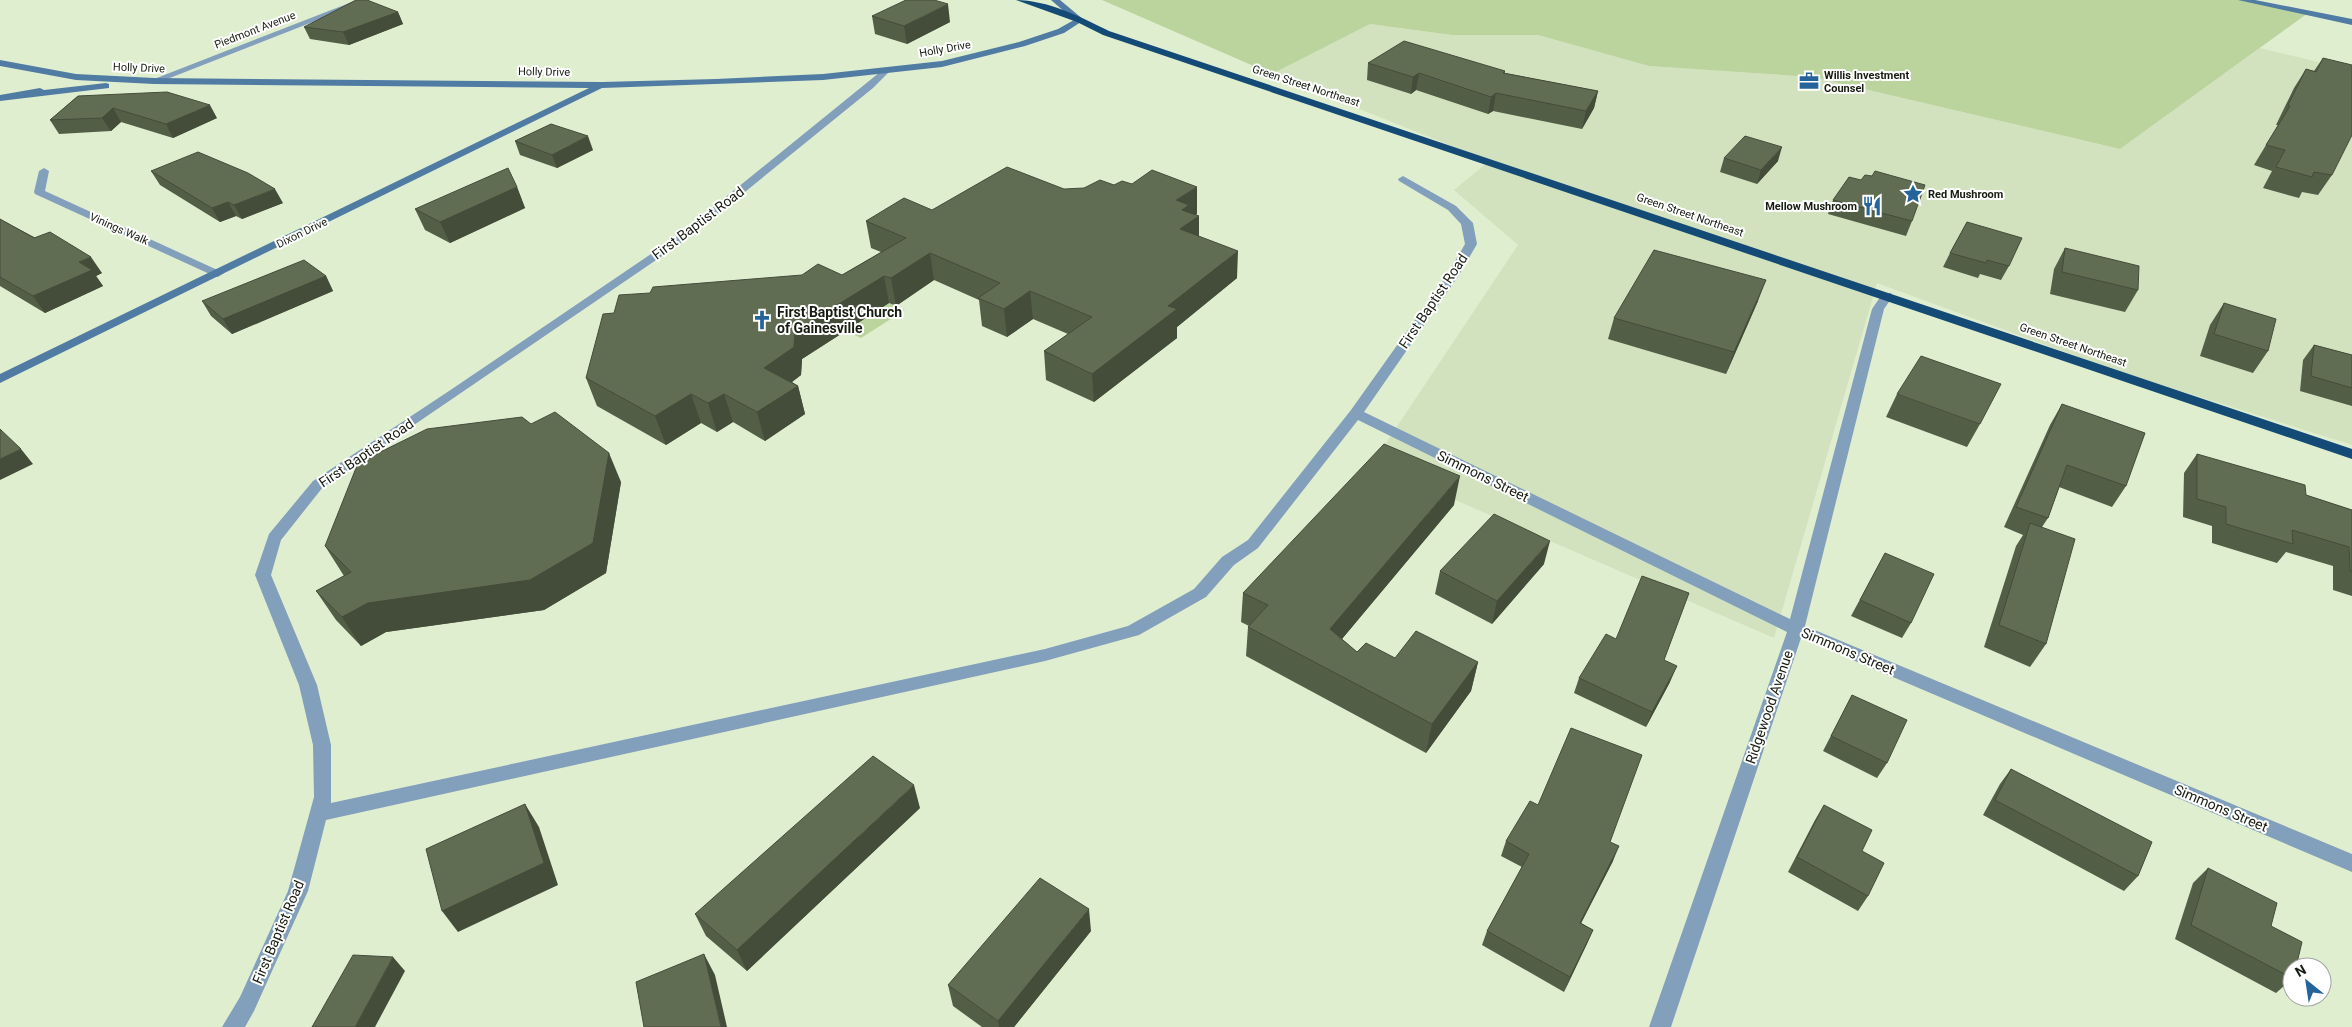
<svg xmlns="http://www.w3.org/2000/svg" width="2352" height="1027" font-family="Roboto,sans-serif">
  <style>
    .built { fill: #d2e2be }
    .green { fill: #bbd39d }
    .lines { fill: none; stroke-linecap: round; stroke-linejoin: round }
    .street { fill: #829fbb; fill-rule: evenodd }
    .secondary { fill: #507ba3; fill-rule: evenodd }
    .highway { fill: #144a76; fill-rule: evenodd }
    .wall { fill: #535e47 }
    .shaded-wall { fill: #444c3a }
    .building { fill: #616d53; stroke: #444c3a }
    .labels { text-anchor: middle; dominant-baseline: central; stroke-width: 4; stroke-linejoin: round; paint-order: stroke }
    .far-street-label { font-size: 11px; fill: #171c11; stroke: #fff }
    .far-poi-label { font-size: 11px; font-weight: bold; fill: #171c11; stroke: #fff; text-anchor: start }
    .street-label { font-size: 14px; fill: #171c11; stroke: #fff }
    .poi-label { font-size: 14px; font-weight: bold; fill: #171c11; stroke: #fff; text-anchor: start }
  </style>
  <rect width="100%" height="100%" fill="#e0eed0"/>
  <path class="built" d="M1370,24l82,11h86l111,31 164,11 307,72 140,-101 92,22v375l-241,-76 -234,-86 -103,355 -402,-174 146,-219 -64,-55 35,-29 -217,-87z"/>
  <path class="green" d="M1102,0h1145l61,13 -188,136 -307,-72 -164,-11 -111,-31h-86l-82,-11 -98,50z
    M889,303l16,7 -44,28 -15,-7z"/>
  <g class="lines">
    <path class="street" d="M357,0h12l-212,83 -8,-2z
      M885,68l5,3 -17,17 -186,151 -364,248 -42,53 -10,35 46,110 14,60v58l714,-154 83,-23 66,-37 28,-32 26,-17 103,-130 96,-135 18,-31 -4,-20 -13,-14 -49,-29 -1,-2 5,-3 53,30 17,17 4,21 -18,31 -95,137 426,207 82,-310 11,-16h8l2,3 -9,13 -79,317 547,228v18l-551,-234 -130,389h-22l138,-395 -429,-212 -100,128 -24,17 -28,32 -67,38 -94,26 -719,159 -18,71 -54,120 -9,16h-23l18,-30 48,-106 26,-94 -1,-52 -14,-60 -44,-110 14,-41 44,-53 136,-90 230,-156z
      M44,168l5,3 -4,20 179,82 -6,4 -4,-1 -179,-82 -1,-2 5,-21z"/>
    <path class="secondary" d="M1051,0h9l24,20 -20,13 -39,13 -83,21 -119,13 -221,8 -602,295v-9l589,-286 -435,-4 -78,-4 -76,-14v-6l76,14 78,4 448,4 114,-3 107,-5 119,-13 77,-19 39,-13 16,-9z
      M2238,0h17l97,19v6z
      M106,83l3,1v4l-109,13v-6l40,-7 4,2z"/>
    <path class="highway" d="M1016,0c31,0 65,17 93,31l1243,418v10l-1249,-424 -26,-13z"/>
  </g>
  <path class="wall" d="M398,12l5,12 -54,21 -39,-6 -6,-12z
    M872,16l78,6 -43,22 -32,-10z
    M2323,58l9,117 -14,20 -16,-3 -3,6 -36,-10 9,-17 -18,-6 24,-40h-2l18,-37 12,-19 8,2z
    M1368,63l137,8v2l93,18 -4,17 -12,21 -89,-18 -5,3 -72,-24 -5,4 -44,-14z
    M78,96l139,22 -44,20 -52,-16 -10,9 -52,3 -9,-14z
    M515,141l78,9 -36,18 -37,-13z
    M1724,158l54,3 -21,23 -37,-12z
    M151,171l132,32 -41,16 -6,-3 -16,6 -60,-37z
    M1861,180l51,41 -6,15 -78,-22 5,-14z
    M517,187l8,21 -75,35 -25,-13 -10,-21z
    M1064,189l133,25h-1l3,22 38,42 -60,49v11l-83,64 -48,-22 -2,-29 24,-17 -35,-15 -26,18 -25,-11 -3,-26 -45,-20 -38,26 -7,-3 -87,56 -1,16 -9,7 6,4 7,28 -40,27 -32,-19 -16,10 -16,-9 -35,22 -69,-39 -11,-28 28,-65 36,-20 192,-18 39,-23 -10,-4 -5,-27z
    M0,219l102,54 -6,3 7,10 -58,27 -45,-27z
    M1967,222l42,44 -8,14 -21,-6 -2,4 -35,-11 7,-14z
    M2065,248l73,42 -13,22 -75,-18 4,-25z
    M326,276l7,15 -101,43 -21,-18 -9,-15z
    M1758,301l-32,73 -118,-35 6,-21z
    M2224,303l44,48 -15,22 -53,-17 10,-31z
    M2314,345l38,10v51l-52,-15 3,-31z
    M1897,394l83,30 -13,23 -81,-30z
    M2062,404l64,82 -14,21 -53,-20 -11,31 -6,9 4,117 -16,23 -46,-20 32,-101 7,-11 -19,-8 46,-102z
    M531,424l90,58 -15,91 -62,37 -158,22 -25,14 -25,-26 -20,-29 28,-15 -19,-30z
    M2197,454l109,41 46,15v86l-19,-6v-24l-47,-14 -9,11 -65,-20v-17l-29,-9 1,-44z
    M1454,505l-112,134 15,13 38,6 83,4 -7,29 -45,62 -180,-97 2,-29 1,-1 -8,-4 2,-29z
    M1885,553l26,70 -9,15 -51,-22z
    M1544,564l-52,60 -57,-30 5,-23z
    M1616,639l48,21 6,22 -24,45 -72,-34 5,-15z
    M1852,695l35,68 -10,15 -54,-27z
    M2011,769l127,107 -14,15 -141,-76 17,-31z
    M1824,805l38,46 6,45 -10,15 -70,-39 27,-52z
    M920,808l-173,163 -41,-35 -11,-22z
    M1506,841l104,1 3,19 -32,62 12,7 -29,62 -82,-47 5,-14 35,-64 -21,-11z
    M2208,868l84,99v12l-16,14 -101,-54 18,-56z
    M1091,931l-77,96h-32l-29,-21 -5,-21z"/>
  <path class="shaded-wall" d="M948,4l2,18 -43,22 -3,-18z
    M398,12l5,12 -54,21 -6,-13z
    M1419,73l-3,17 -5,4 2,-17z
    M1598,91l-4,17 -12,21 4,-18z
    M1496,93l-3,18 -5,3 3,-17z
    M210,105l7,13 -44,20 -7,-14z
    M113,108l8,14 -10,9 -9,-13z
    M588,136l5,14 -36,18 -5,-13z
    M1782,147l-4,14 -21,23 4,-14z
    M517,187l8,21 -75,35 -10,-21z
    M1197,187v27l-8,4 10,-2v27l-19,-14 -4,-29z
    M275,189l8,14 -41,16 -8,-14z
    M228,202l8,14 -16,6 -8,-14z
    M1238,251l-1,27 -60,49v11l-83,64 -2,-28 76,-68z
    M930,253l4,27 -38,26 -5,-28z
    M91,257l11,16 -6,3 7,10 -58,27 -12,-17 46,-34z
    M326,276l7,15 -101,43 -9,-15z
    M884,276l5,27 -87,56 -1,16 -29,22 -8,-29 31,-37z
    M1766,280l-8,21 -32,73 8,-22z
    M1030,291l3,28 -26,18 -3,-28z
    M798,386l7,28 -40,27 -8,-29z
    M691,394l10,29 -35,22 -11,-29z
    M724,394l9,28 -16,10 -9,-29z
    M21,449l12,15 -33,16v-21z
    M609,453l12,29 -15,91 -62,37 -158,22 -25,14 -19,-29z
    M1460,476l-6,29 -128,153 4,-29z
    M1550,541l-6,23 -52,60 5,-23z
    M1478,662l-7,29 -45,62 6,-29z
    M1677,666l-7,16 -24,45 6,-15z
    M914,785l6,23 -173,163 -10,-21z
    M525,804l14,23 19,58 -100,47 -16,-21z
    M1619,846l-6,15 -39,76 6,-14z
    M1089,909l2,22 -77,96h-15l-1,-6z
    M1593,930l-6,14 -23,48 6,-15z
    M704,954l11,21 12,52h-6z
    M393,957l12,14 -30,56h-20z"/>
  <path class="building" d="M356,0h11l31,12 -55,20 -39,-5z
    M906,0h28l14,4 -44,22 -32,-10z
    M1404,41l101,30 -2,2 95,18 -12,20 -90,-18 -5,4 -72,-24 -6,4 -45,-14z
    M2323,58l29,7v70l-20,40 -18,-3 -2,5 -36,-10 9,-17 -19,-5 24,-39 -2,-1 18,-36 10,3z
    M167,92l43,13 -44,19 -53,-16 -11,10 -52,2 28,-24z
    M551,124l37,12 -36,19 -37,-14z
    M1745,136l37,11 -21,23 -37,-12z
    M198,152l50,21 27,16 -41,16 -6,-3 -16,6 -61,-37z
    M1007,167l57,22 20,-1 16,-8 14,5 8,-4 10,3 20,-14 45,17 -21,13 13,5 -7,5 17,6 -19,13 58,22 -70,55 9,3 -85,65 -48,-23 48,-34 -62,-26 -26,18 -26,-11 22,-15 -70,-30 -39,25 -7,-2 -89,55 -1,16 -30,21 34,18 -41,26 -33,-18 -16,9 -17,-9 -36,22 -69,-38 17,-64 11,-1 5,-18 31,-2 3,-6 149,-12 16,-11 24,11 64,-37 -40,-17 38,-23 28,12z
    M508,168l9,19 -77,35 -25,-13z
    M1875,171l50,14 -13,36 -79,-21 16,-23 12,3 4,-5 7,1z
    M0,219l34,19 16,-6 41,25 -12,5 13,8 -59,26 -33,-19z
    M1967,222l55,16 -13,28 -22,-6 -1,3 -36,-10z
    M2065,248l74,18 -1,24 -76,-18z
    M1654,250l112,30 -32,72 -120,-34z
    M304,260l22,16 -103,43 -21,-18z
    M2224,303l52,16 -8,32 -54,-17z
    M2314,345l38,10v33l-41,-12z
    M1921,356l80,28 -21,40 -83,-30z
    M2062,404l83,29 -19,53 -59,-21 -19,53 -32,-11z
    M555,412l54,41 -16,90 -63,37 -162,23 -26,14 -26,-26 35,-19 -26,-26 33,-83 69,-34 95,-12 9,7z
    M0,429l21,20 -21,10z
    M1384,444l76,32 -130,153 27,23 9,-9 29,15 21,-27 62,31 -46,62 -184,-97 20,-22 -25,-12z
    M2197,454l108,31 1,10 46,15v62l-2,-1 -1,-24 -57,-17 1,14 -67,-20v-17l-29,-8z
    M1494,514l56,27 -53,60 -57,-30z
    M2030,523l45,16 -29,105 -47,-19z
    M1885,553l49,21 -23,49 -51,-23z
    M1642,576l47,17 -25,67 13,6 -25,46 -73,-34 27,-44 10,5z
    M1852,695l55,25 -20,43 -56,-27z
    M1571,728l71,27 -32,87 9,4 -39,77 13,7 -23,47 -83,-46 42,-77 -23,-13 24,-40 8,4z
    M873,756l41,29 -177,165 -42,-36z
    M2011,769l141,73 -14,34 -143,-76z
    M525,804l19,59 -102,48 -16,-62z
    M1824,805l48,25 -10,21 22,12 -16,33 -71,-39z
    M2208,868l69,35 -6,23 31,16 -6,25h-4v11l-101,-53z
    M1040,878l49,31 -91,112 -50,-36z
    M704,954l17,73h-77l-8,-45z
    M353,955l40,2 -38,70h-43z"/>
  <defs>
    <symbol id="office-bare" viewBox="-9 -9 18 18"><path d="M-6-3h4V-5.5h4V-3h4V5H-6ZM-1-4.5V-3h2v-1.5ZM-6 0V1H6V0Z" fill="#24649a" stroke="#fff" stroke-width="2.5" paint-order="stroke"/></symbol>
    <symbol id="sight-bare" viewBox="-9 -9 18 18"><path d="M0-6L1.8-2.2L6-1.7L2.9 1.2L3.7 5.4L0 3.3L-3.7 5.4L-2.9 1.2L-6-1.7L-1.8-2.2Z" fill="#24649a" stroke="#fff" stroke-width="2.5" paint-order="stroke"/></symbol>
    <symbol id="restaurant-bare" viewBox="-9 -9 18 18"><path d="M-5-6h1v4h1v-4h1v4h1v-4h1v5L-1.5 .5V6h-2V.5L-5-1ZM5-6V6H3V1.5H1.5Q1.5-4 5-6Z" fill="#24649a" stroke="#fff" stroke-width="2.5" paint-order="stroke"/></symbol>
    <symbol id="church-bare" viewBox="-9 -9 18 18"><path d="M-1.2-6h2.4v3.5h3.3v2.4h-3.3V6h-2.4V-.1h-3.3v-2.4h3.3Z" fill="#24649a" stroke="#fff" stroke-width="2.5" paint-order="stroke"/></symbol>
  </defs>
  <g fill-rule="evenodd">
    <use href="#office-bare" x="1795" y="67" width="28" height="28"/>
    <use href="#sight-bare" x="1899" y="180" width="28" height="28"/>
    <use href="#restaurant-bare" x="1858" y="192" width="28" height="28"/>
    <use href="#church-bare" x="748" y="306" width="28" height="28"/>
  </g>
  <g class="labels">
    <g class="far-street-label">
      <text transform="translate(255 30) rotate(-21)">Piedmont Avenue</text>
      <text transform="translate(945 49) rotate(-10)">Holly Drive</text>
      <text transform="translate(139 68) rotate(2)">Holly Drive</text>
      <text transform="translate(544 72) rotate(1)">Holly Drive</text>
      <text transform="translate(1306 86) rotate(18)">Green Street Northeast</text>
      <text transform="translate(1690 215) rotate(19)">Green Street Northeast</text>
      <text transform="translate(119 229) rotate(24)">Vinings Walk</text>
      <text transform="translate(302 233) rotate(-26)">Dixon Drive</text>
      <text transform="translate(2073 345) rotate(19)">Green Street Northeast</text>
    </g>
    <g class="far-poi-label">
      <text x="1824" y="75">Willis Investment<tspan x="1824" dy="13">Counsel</tspan></text>
      <text x="1928" y="194">Red Mushroom</text>
      <text x="1857" y="206" text-anchor="end">Mellow Mushroom</text>
    </g>
    <g class="street-label">
      <text transform="translate(698 223) rotate(-37)">First Baptist Road</text>
      <text transform="translate(1433 301) rotate(-56)">First Baptist Road</text>
      <text transform="translate(366 453) rotate(-34)">First Baptist Road</text>
      <text transform="translate(1483 476) rotate(26)">Simmons Street</text>
      <text transform="translate(1848 651) rotate(23)">Simmons Street</text>
      <text transform="translate(1769 707) rotate(-71)">Ridgewood Avenue</text>
      <text transform="translate(2221 808) rotate(23)">Simmons Street</text>
      <text transform="translate(278 932) rotate(-67)">First Baptist Road</text>
    </g>
    <g class="poi-label">
      <text x="777" y="312">First Baptist Church<tspan x="777" dy="16">of Gainesville</tspan></text>
    </g>
  </g>
  <g transform="translate(2307 982) rotate(330)"><circle r="24" fill="#ffffff" stroke="#a2a4a0"/>
  <path d="M0-4L9 19L0 12L-9 19Z" fill="#24649a"/>
  <text y="-8" font-size="14" font-weight="bold" text-anchor="middle" fill="#171c11">N</text>
  </g>
</svg>
